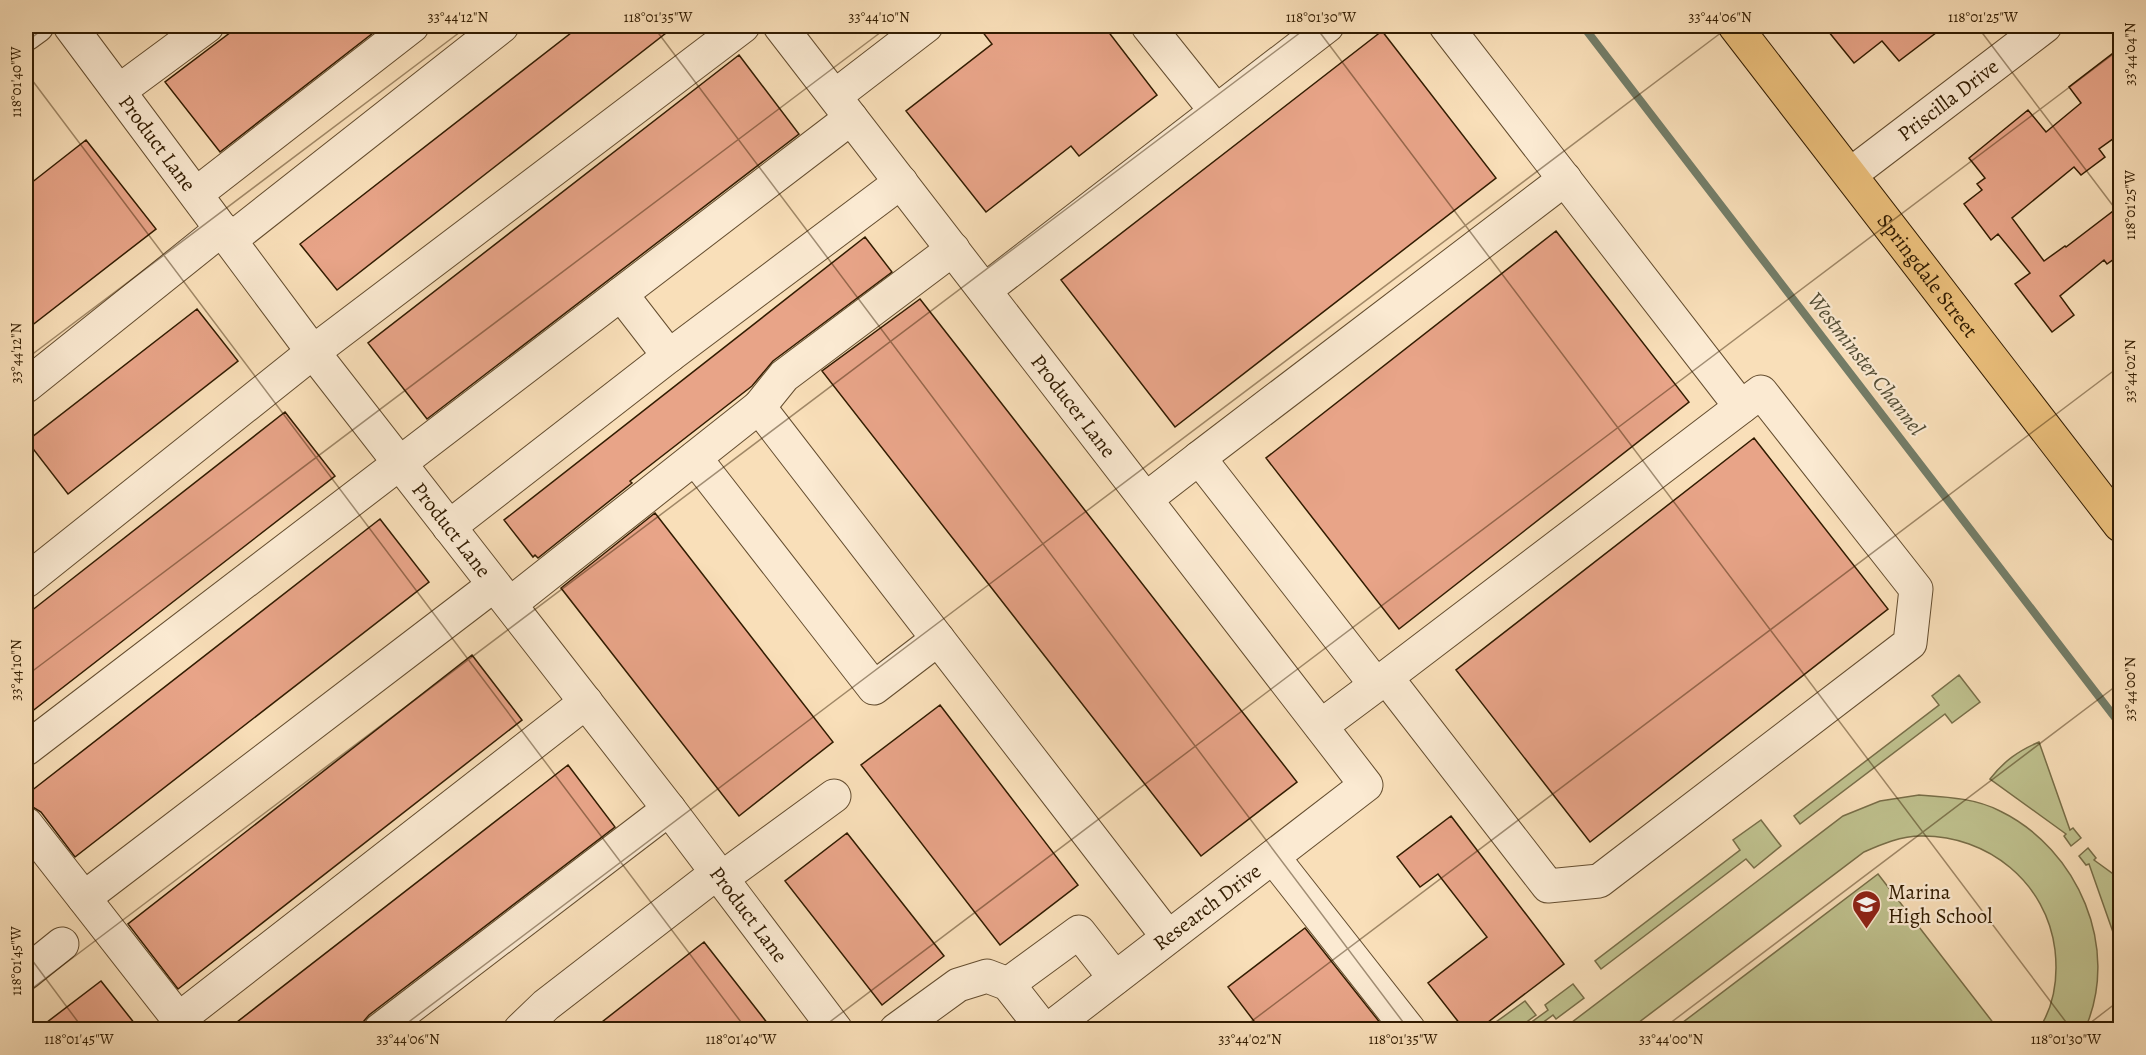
<svg xmlns="http://www.w3.org/2000/svg" width="2146" height="1055" font-family="Alegreya,serif">
  <style>
    .green { fill: #bfc18e; stroke: #786e48; stroke-width: 1.5 }
    .lines { fill: none; stroke-linecap: round; stroke-linejoin: round }
    .stream { stroke: #737d68; stroke-width: 8 }
    .building { fill: #e8a488; stroke: #321c01; stroke-width: 1.5 }
    .minor-casing { stroke: #644d2f; stroke-width: 35 }
    .major-casing { stroke: #321c01; stroke-width: 35 }
    .minor { stroke: #fbead2; stroke-width: 33 }
    .major { stroke: #ecc07c; stroke-width: 33 }
    .ticks { fill: none; stroke: #321c01; stroke-width: 1.5; stroke-opacity: 0.45 }
    .labels { text-anchor: middle; dominant-baseline: central; stroke-width: 4.5; stroke-linejoin: round; paint-order: stroke }
    .street-label { font-size: 21px; fill: #321c01; stroke: #fbead2 }
    .poi-label { font-size: 21px; fill: #321c01; stroke: #fbead2; text-anchor: start }
    .water-label { font-size: 22px; font-style: italic; fill: #524c34; stroke: #fbead2 }
    .neatline { fill: none; stroke: #321c01; stroke-width: 2 }
    .ticks-label { font-size: 15px; text-anchor: middle; fill: #321c01 }
  </style>
  <rect width="100%" height="100%" fill="#f9dfb9"/>
  <filter id="stains"><feTurbulence type="fractalNoise" baseFrequency=".00333" numOctaves="4"/><feColorMatrix values="0 0 0 0 .2 0 0 0 0 .09 0 0 0 0 .02 0 0 0 .5 -.17"/></filter>
  <radialGradient id="worn" r=".72"><stop offset=".6" stop-color="#630" stop-opacity="0"/><stop offset="1" stop-color="#630" stop-opacity=".3"/></radialGradient>
  <path class="green" d="M1959,675l21,27 -28,21 -7,-9 -145,110 -6,-8 145,-111 -7,-9z
    M2039,742l31,88 3,-2 8,10 -10,8 -7,-10 2,-2 -76,-55c14,-18 28,-28 49,-37z
    M1919,795c28,2 56,3 81,16 78,38 121,137 85,218h-46c15,-23 19,-52 16,-79 -8,-67 -67,-115 -134,-114 -20,0 -39,8 -57,16l-234,177h-67l280,-213 37,-15z
    M1761,820l20,26 -27,22 -8,-9 -145,110 -6,-8 145,-111 -7,-10z
    M2088,848l8,10 -2,2 26,19v73l-31,-88 -3,1 -7,-9z
    M1878,874l120,155h-324z
    M1573,984l11,14 -28,21 -3,-4 -19,14h-12l26,-19 -3,-5z
    M1525,1001l11,14 -19,14h-22l4,-3 -3,-4z"/>
  <g class="lines">
    <path class="stream" d="M1583,26l537,698"/>
  </g>
  <path class="building" d="M239,26h143l-162,126 -55,-70z
    M580,26h95l-338,264 -37,-46z
    M978,26h126l53,69 -78,61 -8,-10 -85,66 -80,-101 86,-67z
    M1824,26h121l-46,35 -17,-20 -28,22z
    M1382,31l114,147 -321,249 -114,-147z
    M2121,47v86l-22,16 6,8 -24,18 -7,-8 -62,51 32,43 21,-15 1,1 55,-42v49l-14,10 -3,-4 -44,36 14,19 -22,17 -37,-48 15,-11 -32,-39 -7,6 -27,-36 18,-14 -5,-6 8,-6 -16,-20 59,-48 18,22 35,-29 -12,-16z
    M739,55l60,79 -372,285 -59,-76z
    M86,140l70,89 -130,101v-143z
    M1556,231l133,171 -290,227 -133,-171z
    M865,237l27,35 -119,89 -21,25 -122,95 2,2 -94,75 -3,-3 -2,2 -29,-37z
    M920,299l377,483 -96,74 -379,-485z
    M197,309l41,52 -170,133 -41,-53z
    M285,412l50,64 -309,240v-101z
    M1754,438l134,171 -298,233 -134,-172z
    M655,513l178,229 -94,74 -178,-228z
    M380,519l49,63 -354,275 -34,-45 -10,-6 -5,-7v-4z
    M472,655l50,65 -344,269 -50,-65z
    M940,705l138,180 -78,60 -139,-180z
    M568,765l47,62 -246,188 -6,7 -1,6 -134,1z
    M1451,816l113,148 -85,65h-15l-36,-46 59,-46 -49,-63 -18,13 -23,-30z
    M847,833l97,123 -62,49 -97,-124z
    M1305,928l80,101h-125l-32,-42z
    M704,942l68,87h-179z
    M101,981l38,48h-101z"/>
  <g class="lines">
    <defs>
      <g id="minor">
        <path id="s1" d="M70,26l243,326 356,457 167,221"/>
        <path id="s2" d="M780,26l586,759 -318,245"/>
        <path d="M1148,26l68,85"/>
        <path d="M1446,26l295,381"/>
        <path d="M26,34l11,-8"/>
        <path d="M119,91l88,-65"/>
        <path d="M835,96l91,-70"/>
        <path id="s3" d="M1851,174l194,-148"/>
        <path d="M196,194l216,-168"/>
        <path d="M230,240l272,-214"/>
        <path d="M985,290l342,-264"/>
        <path d="M621,294l48,62"/>
        <path d="M26,386l196,-157"/>
        <path d="M759,407l25,-31 169,-127"/>
        <path d="M695,458l179,230 64,-49"/>
        <path d="M1199,458l366,-279"/>
        <path d="M1146,499l53,-41 177,227"/>
        <path d="M449,527l220,-171 232,-174"/>
        <path d="M26,581l287,-229 430,-326"/>
        <path d="M510,604l249,-197 409,530"/>
        <path d="M1321,726l55,-41 365,-278 20,-15 155,197 -6,54 -311,238 -51,5 -162,-209"/>
        <path d="M26,749l825,-631"/>
        <path d="M26,824l161,206"/>
        <path d="M1273,857l136,173"/>
        <path d="M722,878l112,-82"/>
        <path d="M84,898l410,-313"/>
        <path d="M26,973l36,-29"/>
        <path d="M1008,984l71,-52 36,46"/>
        <path d="M179,1019l407,-317"/>
        <path d="M380,1030l289,-221"/>
        <path d="M520,1030l26,-25 172,-133"/>
        <path d="M896,1030l62,-45 29,-9 21,8 36,46"/>
      </g>
      <g id="major">
        <path id="s4" d="M1735,26l385,499"/>
      </g>
    </defs>
    <use href="#minor" class="minor-casing"/>
    <use href="#major" class="major-casing"/>
    <use href="#minor" class="minor"/>
    <use href="#major" class="major"/>
  </g>
  <path class="ticks" d="M653,26l756,1004M1315,26l757,1004M1977,26l143,189M26,42l21,-16M26,72l721,958M26,359l442,-333M26,676l863,-650M26,952l58,78M26,993l1283,-967M398,1030l1332,-1004M819,1030l1301,-981M1240,1030l880,-664M1661,1030l459,-347M2081,1030l39,-30"/>
  <defs>
    <symbol id="school-pin" viewBox="-11 -11 22 30"><path d="M0 17L-7.5 6A9.5 9.5 0 1 1 7.5 6Z" fill="#8f2418" stroke="#fbead2"/><path d="M0-5L7-2L0 1L-7-2ZM-4 1L0 2.5L4 1V4Q0 6-4 4Z" fill="#fff"/></symbol>
  </defs>
  <g fill-rule="evenodd">
    <use href="#school-pin" x="1850" y="888" width="33" height="45"/>
  </g>
  <g class="labels">
    <g class="street-label">
      <text stroke="none"><textPath href="#s3" startOffset="122">Priscilla Drive</textPath></text>
      <text stroke="none"><textPath href="#s1" startOffset="146">Product Lane</textPath></text>
      <text stroke="none"><textPath href="#s4" startOffset="315">Springdale Street</textPath></text>
      <text stroke="none"><textPath href="#s2" startOffset="480">Producer Lane</textPath></text>
      <text stroke="none"><textPath href="#s1" startOffset="632">Product Lane</textPath></text>
      <text transform="translate(1207 907) rotate(-37)">Research Drive</text>
      <text stroke="none"><textPath href="#s1" startOffset="1118">Product Lane</textPath></text>
    </g>
    <g class="poi-label">
      <text x="1888" y="892">Marina<tspan x="1888" dy="24">High School</tspan></text>
    </g>
    <g class="water-label">
      <text transform="translate(1866 364) rotate(52)">Westminster Channel</text>
    </g>
  </g>
  <rect width="2146" height="1055" fill="none" stroke="#f9dfb9" stroke-width="66"/>
  <rect x="33" y="33" width="2080" height="989" class="neatline"/>
  <g class="ticks-label">
    <text x="458" y="22">33°44'12"N</text>
    <text x="658" y="22">118°01'35"W</text>
    <text x="879" y="22">33°44'10"N</text>
    <text x="1321" y="22">118°01'30"W</text>
    <text x="1720" y="22">33°44'06"N</text>
    <text x="1983" y="22">118°01'25"W</text>
    <text transform="translate(2130 54) rotate(-90)" y="5">33°44'04"N</text>
    <text transform="translate(16 82) rotate(-90)" y="5">118°01'40"W</text>
    <text transform="translate(2130 205) rotate(-90)" y="5">118°01'25"W</text>
    <text transform="translate(16 353) rotate(-90)" y="5">33°44'12"N</text>
    <text transform="translate(2130 371) rotate(-90)" y="5">33°44'02"N</text>
    <text transform="translate(16 670) rotate(-90)" y="5">33°44'10"N</text>
    <text transform="translate(2130 689) rotate(-90)" y="5">33°44'00"N</text>
    <text transform="translate(16 961) rotate(-90)" y="5">118°01'45"W</text>
    <text x="79" y="1044">118°01'45"W</text>
    <text x="408" y="1044">33°44'06"N</text>
    <text x="741" y="1044">118°01'40"W</text>
    <text x="1250" y="1044">33°44'02"N</text>
    <text x="1403" y="1044">118°01'35"W</text>
    <text x="1671" y="1044">33°44'00"N</text>
    <text x="2066" y="1044">118°01'30"W</text>
  </g>
  <rect width="100%" height="100%" filter="url(#stains)"/>
  <rect width="100%" height="100%" fill="url(#worn)"/>
</svg>
